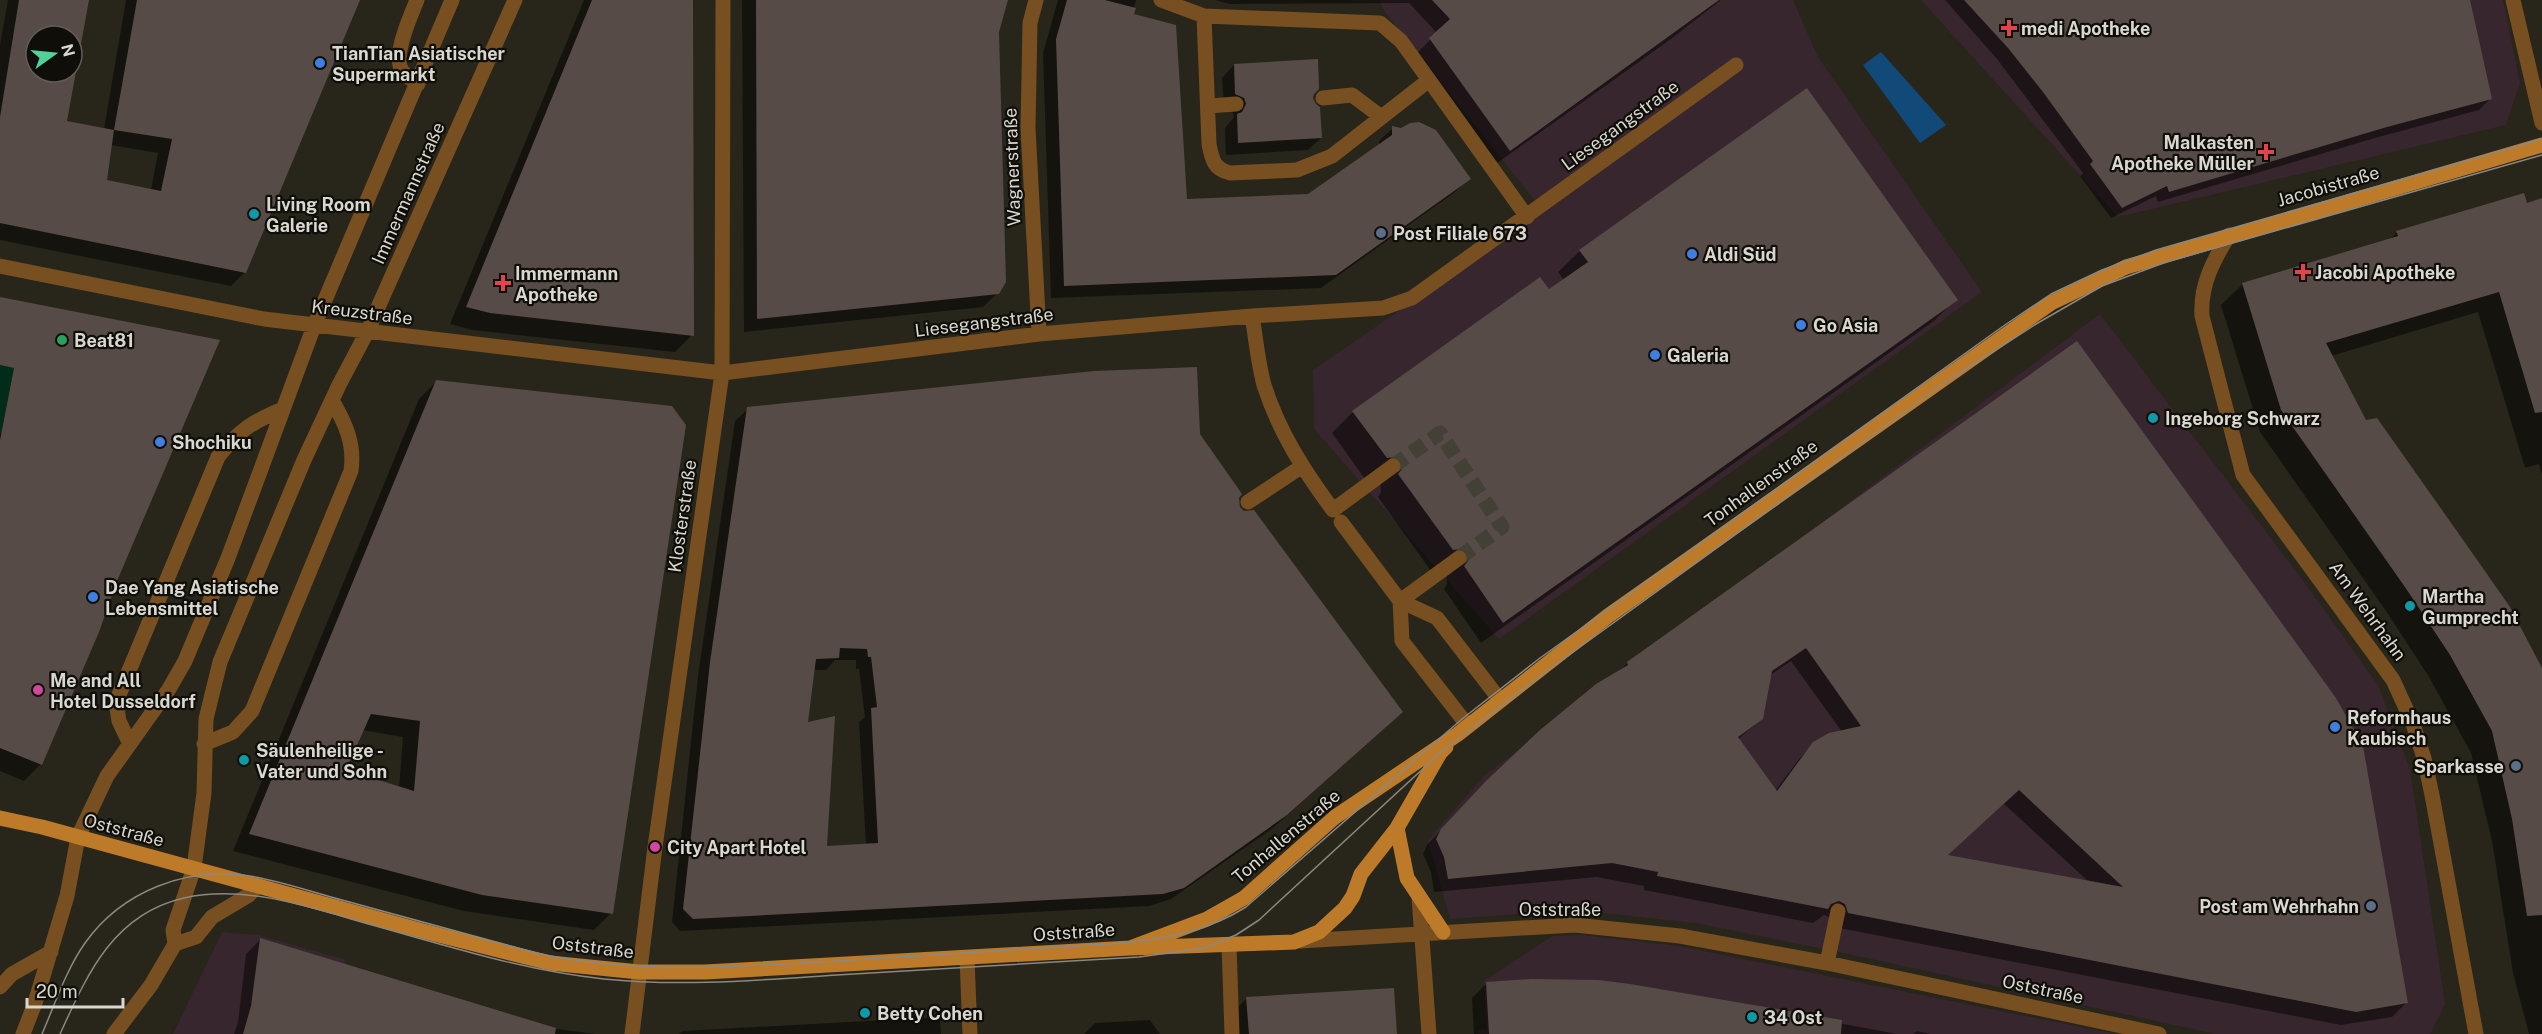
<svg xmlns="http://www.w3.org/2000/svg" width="2542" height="1034" font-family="'Public Sans',sans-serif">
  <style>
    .commercial { fill: #38262e }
    .green { fill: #025432 }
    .water { fill: #114979 }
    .shadow { fill: #0007; fill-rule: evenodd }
    .building { fill: #574b47; fill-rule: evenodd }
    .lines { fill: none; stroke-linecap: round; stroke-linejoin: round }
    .minor-tunnel { stroke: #434036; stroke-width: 15; stroke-dasharray: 15 8; stroke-linecap: butt }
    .minor { stroke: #774f20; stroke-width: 15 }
    .major { stroke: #bd7b2a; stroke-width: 15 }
    .tram { stroke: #8b8880; stroke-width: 1.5 }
    .health-dot { fill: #e0444e; stroke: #0f0e09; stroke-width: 2 }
    .shop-dot { fill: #3f7fe0; stroke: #0f0e09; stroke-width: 2 }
    .culture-dot { fill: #0f9aa8; stroke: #0f0e09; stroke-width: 2 }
    .service-dot { fill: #5c6f8a; stroke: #0f0e09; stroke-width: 2 }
    .leisure-dot { fill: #2e9e5b; stroke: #0f0e09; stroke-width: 2 }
    .hotel-dot { fill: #d1479c; stroke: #0f0e09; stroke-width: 2 }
    .labels { text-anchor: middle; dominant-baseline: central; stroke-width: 4.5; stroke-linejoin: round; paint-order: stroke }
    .poi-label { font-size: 18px; font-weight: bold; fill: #dad7d1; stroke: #0f0e09; text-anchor: start }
    .street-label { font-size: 18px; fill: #dad7d1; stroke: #0f0e09 }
  </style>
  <rect width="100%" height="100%" fill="#28251b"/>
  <path class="commercial" d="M1380,0h413l25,57 164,235 -483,347 -185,-210 -1,-59 230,-159 -159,-200z
    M1921,0h582l17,83 -14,42 -388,92z
    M2100,314l202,265 76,106 32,84 35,235 -15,30h-214l-368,-80 -152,-31 -120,-13 -126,9 -22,-79 56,-64z
    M222,932l36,3 88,25 -22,74h-151z
    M1581,935l98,11 436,88h-637l-1,-4 10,-1 -3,-48 69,-45z"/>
  <path class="green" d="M0,365l14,3 -13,65h-1z"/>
  <path class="water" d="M1881,52l65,73 -26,18 -57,-78z"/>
  <path class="shadow" d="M8,0h79l-22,122 39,7 22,-129h231l-112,272 -14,14 -231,-46v-195zM36,36h36v36h-36zM111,145l47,8 -7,37 -46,-9z
    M584,0h108v335l-17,17 -203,-22 -22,-6z
    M742,0h264l-9,32 5,257 -19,18 -239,25z
    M1058,0h78l-4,15 53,186 123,-5 71,-50v-5l14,-13 76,51 -14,13 -134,96 -270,10 -8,-245z
    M1215,0h506l-50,39 -175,125 -79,-111 20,-20 -28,-30 -179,1z
    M1945,0h524l21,99 -11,11 -104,28 -217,64 -2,-6 -45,22 -31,-42 3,-3 -86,-114z
    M1234,65l78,34 9,39 -13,12 -82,5 -1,-27 9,-11 -2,-7 -8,-4 -2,-28z
    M2542,200v275l-3,-11 -14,4 -47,-156 -147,44 35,65 176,250v363h-13l-16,-61 -21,-132 -21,-88 -42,-76 -43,-66 -126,-179 -39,-127 22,-21 147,-44 7,-8z
    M1580,251l376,48 -22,22 -453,322 -37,-54 3,-5 -1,-10 -15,-3 -53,-74 3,-5 -1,-10 -15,-3 -33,-46 21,-21 211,-132 -6,-8z
    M0,299l115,281 -74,184 -17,17 -24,-10z
    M2077,343l330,659 -15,15 -51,8 -507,-98 -3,-9 -7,-3 -11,8 -169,-33v-4l-47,-9 -163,15 -3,-20 -8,-18 4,-9 45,-48 156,-134zM1791,661l51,71 -28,11 -14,15 -25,33 -37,-52 24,-20 7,-43zM2004,804l85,78 -143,-26z
    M437,381l174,532 -17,17 -130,-19 -231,-60 186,-452zM361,730l42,7 -4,51 -55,-17z
    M748,409l490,89v10l151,216 -116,104 -102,71 -22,7 -469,25 -8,-9 26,-246 37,-255zM835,660h21v9h3l6,48 -6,5 7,123 -41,3 -18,-124 6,-54h13z
    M260,940l273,86 63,8h-362l4,-12 8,-68z
    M1487,983l176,7 234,44h-423l-2,-36z
    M1247,998l148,36h-160l-2,-22z
    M940,1017l1,17h-262l4,-3z
    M1150,1020l10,14h-76l11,-11z
    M1917,1031l14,3h-18z"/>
  <path class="building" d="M19,0h70l-22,121 47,9 23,-130h223l-114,273 -246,-50v-106zM36,36h36v36h-36zM114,130l58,9 -11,52 -54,-11z
    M592,0h101l1,336 -204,-23 -24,-6z
    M756,0h252l-9,32 7,250 -7,12 -242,25z
    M1067,0h38l31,8 -2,6 42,11 11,174 121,-5 84,-59v-9l9,2 9,-5 9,-1 17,8 35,49 -135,96 -272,11 -8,-247z
    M1432,0h287l-209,151 -81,-113 21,-19z
    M1964,0h506l22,99 -105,28 -218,65 -2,-6 -45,22 -32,-44 3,-3 -50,-69 -35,-44z
    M1318,59l1,30 -5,5 -1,4 3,6 4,3 2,31 -84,5 -1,-29 5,-2 4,-8 -2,-6 -9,-4 -1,-30z
    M1807,88l151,212 -455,323 -39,-57 4,-5 -1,-8 -5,-4 -9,1 -55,-76 4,-5 -1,-8 -5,-4 -9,1 -35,-47 188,-134 9,12 39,-27 -9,-12z
    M2524,193l3,10 15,-5v214l-7,1 -36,-121 -173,51 40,77 11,-2 89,126 44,63 32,61v247l-15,1 -15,-97 -20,-88 -42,-76 -43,-65 -126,-180 -39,-127 156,-47 -2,-5z
    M0,297l220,43 -103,241 -18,51 -57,133 -42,-17v-308l14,-72 -14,-3z
    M2077,341l259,357 27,48 45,257 -52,9 -508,-99 -3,-9 -6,-3 -8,3 -3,5 -171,-33 1,-4 -46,-9 -164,16 -4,-22 -8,-18 5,-10 45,-48 54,-51 56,-46 32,-19 -1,-3zM1806,648l55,78 -32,7 -16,9 -36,49 -39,-54 25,-18 9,-48zM2019,790l104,97 -175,-32z
    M1197,367l3,67 42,60 -3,4 1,9 4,4 10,-1 149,202 -116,103 -103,73 -21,6 -470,25 -10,-10 18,-164 9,-83 37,-255 347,-36zM840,648l27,1 1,8h3l6,50 -6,1 7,135 -51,3 8,-130 -27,6 8,-63 23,-1z
    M436,380l236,26 14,19 -73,489 -131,-19 -233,-61zM371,714l49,7 -6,70 -68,-21z
    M260,938l296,90 -1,6h-312l8,-28z
    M1531,979l68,1 31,4 212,36 -1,14h-352l-3,-52z
    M1394,988l3,46h-148l-3,-37z"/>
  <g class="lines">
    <path class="minor-tunnel" d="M1393,466l47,-33 62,94 -43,31"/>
    <path class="minor" d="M417,0c-6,15 -26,58 -14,72 3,4 10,8 15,12
      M1036,0l-6,23 -2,105 11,206
      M1161,0l43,16 5,128c3,16 5,25 21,29l67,-3 35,-14 97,-76 98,137
      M2513,0l29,123
      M1204,16l176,7 21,18 28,39
      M1323,98l29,-3 28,21
      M1208,106l28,-2
      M2229,235c-16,26 -29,50 -27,81l41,159 150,205 20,44 11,34 8,37 44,239
      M0,266l264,53 458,54 317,-39 213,-18c4,23 6,47 12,69 15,47 40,86 69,125l60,-44
      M1252,316l131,-8 29,-10 324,-233
      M1248,502l53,-35
      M1341,522l59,79 37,17 63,82
      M1400,601l2,40 66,85
      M1400,601l59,-43
      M130,744l-11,-23 -3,-19 102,-245c21,-27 34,-35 65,-48
      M204,744l29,-12 19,-21 99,-240c4,-28 -6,-48 -19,-71
      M1419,898l10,136
      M1300,941l275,-16 105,11 147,27 332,71
      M175,944l21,-7 16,-20 37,-22 8,-9
      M1229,945l3,89
      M967,958l3,76
      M1827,963l11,-52
      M0,987l12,-13 39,-22
      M23,1034l12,-31 32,-107 11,-59 29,-61 62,-87 16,-28 43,-103 86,-232 138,-326
      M114,1034l37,-49 24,-41 -2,-14 21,-62 10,-75 2,-74 14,-57 84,-202 35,-75 28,-53 148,-332
      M632,1034l23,-187 67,-474 1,-373"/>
    <path class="major" d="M0,818l42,9 381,104 127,32 89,9h66l425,-24 164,-6 25,-10 26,-24 8,-12 8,-22 36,-46 43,-75 6,-6
      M1397,828l10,50 36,54
      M1130,948l77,-29 37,-21 91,-81 123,-83 150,-118 443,-313 75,-36 416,-122"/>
    <path class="tram" d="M42,1034c13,-30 24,-64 43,-91 37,-52 102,-77 165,-67 31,5 62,16 92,24 65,18 130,35 194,53 100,22 199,14 300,8 96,-6 191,-12 287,-18 43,-4 85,-12 123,-36l216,-188 78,-61 462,-331 49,-33 51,-24 54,-20 386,-111
      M60,1034c27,-59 53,-120 124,-136 63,-14 128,10 188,27 76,21 153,46 232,54 78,8 156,1 233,-4 101,-6 202,-12 302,-18l65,-9 32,-13 23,-15 181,-167 100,-77 406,-294 90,-58 66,-38 64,-24 376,-107"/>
  </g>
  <g class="health-dot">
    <path d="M2006 19h6v6h6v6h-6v6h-6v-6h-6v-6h6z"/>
    <path d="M2263 143h6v6h6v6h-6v6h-6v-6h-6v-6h6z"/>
    <path d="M2300 263h6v6h6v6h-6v6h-6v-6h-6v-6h6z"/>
    <path d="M500 274h6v6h6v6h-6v6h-6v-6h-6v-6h6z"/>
  </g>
  <g class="shop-dot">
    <circle cx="320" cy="63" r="6"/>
    <circle cx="1692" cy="254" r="6"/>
    <circle cx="1801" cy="325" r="6"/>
    <circle cx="1655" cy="355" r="6"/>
    <circle cx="160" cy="442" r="6"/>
    <circle cx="93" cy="597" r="6"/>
    <circle cx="2335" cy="727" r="6"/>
  </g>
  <g class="culture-dot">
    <circle cx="254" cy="214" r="6"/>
    <circle cx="2153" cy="418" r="6"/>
    <circle cx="2410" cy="606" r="6"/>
    <circle cx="244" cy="760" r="6"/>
    <circle cx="865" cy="1013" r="6"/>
    <circle cx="1752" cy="1017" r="6"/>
  </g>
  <g class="service-dot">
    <circle cx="1381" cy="233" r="6"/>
    <circle cx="2516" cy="766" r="6"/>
    <circle cx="2371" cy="906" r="6"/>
  </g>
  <circle class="leisure-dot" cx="62" cy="340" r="6"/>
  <g class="hotel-dot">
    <circle cx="38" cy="690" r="6"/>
    <circle cx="655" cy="847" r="6"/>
  </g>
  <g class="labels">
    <g class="poi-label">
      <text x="2021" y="28">medi Apotheke</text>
      <text x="332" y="53">TianTian Asiatischer<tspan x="332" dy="21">Supermarkt</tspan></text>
      <text x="2254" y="142" text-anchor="end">Malkasten<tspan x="2254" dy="21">Apotheke Müller</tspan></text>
      <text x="266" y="204">Living Room<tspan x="266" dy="21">Galerie</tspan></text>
      <text x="1393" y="233">Post Filiale 673</text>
      <text x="1704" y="254">Aldi Süd</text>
      <text x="2315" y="272">Jacobi Apotheke</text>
      <text x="515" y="273">Immermann<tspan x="515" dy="21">Apotheke</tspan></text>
      <text x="1813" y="325">Go Asia</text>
      <text x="74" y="340">Beat81</text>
      <text x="1667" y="355">Galeria</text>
      <text x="2165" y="418">Ingeborg Schwarz</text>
      <text x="172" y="442">Shochiku</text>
      <text x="105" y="587">Dae Yang Asiatische<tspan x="105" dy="21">Lebensmittel</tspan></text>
      <text x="2422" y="596">Martha<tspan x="2422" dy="21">Gumprecht</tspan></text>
      <text x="50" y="680">Me and All<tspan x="50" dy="21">Hotel Dusseldorf</tspan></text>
      <text x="2347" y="717">Reformhaus<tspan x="2347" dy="21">Kaubisch</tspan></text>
      <text x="256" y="750">Säulenheilige -<tspan x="256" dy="21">Vater und Sohn</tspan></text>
      <text x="2504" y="766" text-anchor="end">Sparkasse</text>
      <text x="667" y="847">City Apart Hotel</text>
      <text x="2359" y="906" text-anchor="end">Post am Wehrhahn</text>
      <text x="877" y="1013">Betty Cohen</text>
      <text x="1764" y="1017">34 Ost</text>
    </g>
    <g class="street-label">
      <text transform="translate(1620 125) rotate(-36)">Liesegangstraße</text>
      <text transform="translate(1012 167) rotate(-92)">Wagnerstraße</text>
      <text transform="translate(2328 186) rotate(-16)">Jacobistraße</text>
      <text transform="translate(408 193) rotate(-66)">Immermannstraße</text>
      <text transform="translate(362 312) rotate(7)">Kreuzstraße</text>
      <text transform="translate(984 322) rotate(-7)">Liesegangstraße</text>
      <text transform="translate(1761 483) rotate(-36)">Tonhallenstraße</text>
      <text transform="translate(682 516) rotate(-82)">Klosterstraße</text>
      <text transform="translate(2368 611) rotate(54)">Am Wehrhahn</text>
      <text transform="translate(124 830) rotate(15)">Oststraße</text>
      <text transform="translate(1286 836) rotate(-40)">Tonhallenstraße</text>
      <text x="1560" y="909">Oststraße</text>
      <text transform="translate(1074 932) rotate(-4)">Oststraße</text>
      <text transform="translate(593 947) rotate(7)">Oststraße</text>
      <text transform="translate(2043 989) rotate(12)">Oststraße</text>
    </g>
  </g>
  <g transform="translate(54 54) rotate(75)"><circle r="28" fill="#0f0e09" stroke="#605e59" stroke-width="1.5"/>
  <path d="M0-4.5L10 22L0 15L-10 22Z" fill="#4fd399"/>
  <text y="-9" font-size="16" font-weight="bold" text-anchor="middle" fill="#dad7d1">N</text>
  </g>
  <path d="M27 998v9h96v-9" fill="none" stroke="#dad7d1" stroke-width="3"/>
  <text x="36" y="998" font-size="18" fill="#dad7d1" stroke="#0f0e09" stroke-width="4.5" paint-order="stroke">20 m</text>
</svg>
